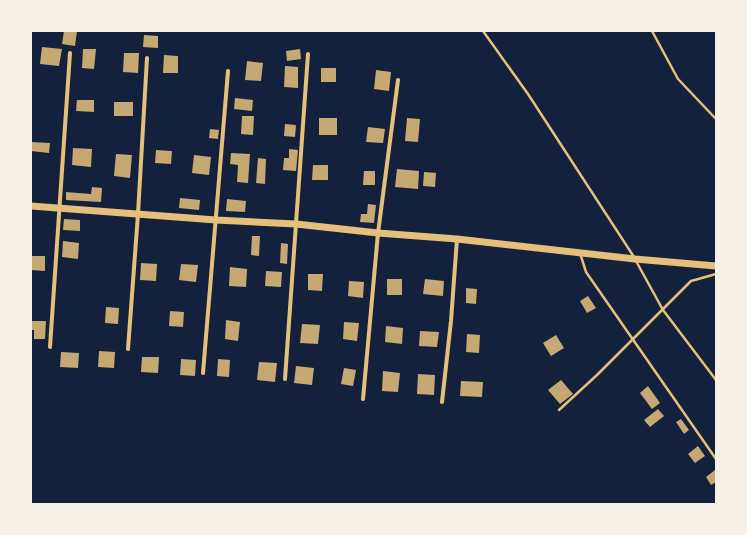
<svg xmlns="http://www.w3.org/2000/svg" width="747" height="535" font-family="Barlow,sans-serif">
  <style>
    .building { fill: #c6a872 }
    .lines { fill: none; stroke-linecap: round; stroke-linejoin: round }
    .service { stroke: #e5c07b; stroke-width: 2.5 }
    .minor { stroke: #e5c07b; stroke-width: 4 }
    .tertiary { stroke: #e5c07b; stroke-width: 7 }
  </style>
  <rect width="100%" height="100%" fill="#14213d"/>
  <path class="building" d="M64,31h13l-2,15 -13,-2z
    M144,35l14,1v12l-15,-1z
    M42,47l20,2 -3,17 -19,-2z
    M83,49h13l-2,20 -12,-1z
    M300,49l1,10 -14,2 -1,-10z
    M124,53h15l-1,20 -15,-1z
    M164,55l14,1v17h-15z
    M247,61l16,2 -2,18 -16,-1z
    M285,66l13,1v21l-14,-1z
    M321,68h15v14h-15z
    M376,70l15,2 -2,19 -15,-2z
    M235,98l18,2 -1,11 -18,-2z
    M77,100h17v12l-18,-1z
    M114,102h19v14h-19z
    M242,116h12l-1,19 -12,-1z
    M319,118h18v17h-18z
    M407,118l13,1 -2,23 -13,-1z
    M285,124l11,1 -1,12 -11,-1z
    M368,127l17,2 -2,14 -17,-1z
    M210,129l9,1 -1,9 -9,-1z
    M31,142l19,1 -1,10 -18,-2z
    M73,148l19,1 -1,18 -19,-2z
    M289,149l9,1 -2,21 -13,-1 1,-12h5z
    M156,150l16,1 -1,13 -16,-1z
    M231,153l19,1 -2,29 -11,-1 1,-17 -8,-1z
    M116,154l16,1 -2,23 -16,-2z
    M194,155l17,2 -2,18 -17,-2z
    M258,158l8,1 -1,25 -9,-1z
    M313,165h15v15h-16z
    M397,169l22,2 -1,18 -23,-2z
    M364,171h11v14h-12z
    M424,172l12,1 -1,14 -12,-1z
    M92,187l10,1 -1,14 -35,-2v-8l25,2z
    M180,198l20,2 -1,10 -20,-2z
    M227,199l19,2 -1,11 -19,-1z
    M368,204l8,1 -2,18 -14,-1 1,-8h6z
    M64,219l16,1v11l-17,-1z
    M252,236h8l-1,20 -8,-1z
    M63,241l16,2 -1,16 -16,-2z
    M281,243l7,1 -1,20 -7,-1z
    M31,256h14v15l-14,-1z
    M141,263l16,1 -1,17 -16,-1z
    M181,264l17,1 -2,17 -17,-2z
    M230,267l17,2 -1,18 -17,-1z
    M266,271l16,1 -1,15 -16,-1z
    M308,274h15l-1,17 -14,-1z
    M387,279h15v16h-15z
    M425,279l19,2 -1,15 -20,-2z
    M349,281l15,1 -1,16 -15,-2z
    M466,288l11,1 -1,15 -10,-1z
    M588,296l8,12 -9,5 -7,-12z
    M106,307l13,1 -1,16 -13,-1z
    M170,311l14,1 -1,15 -14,-1z
    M226,320l14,2 -2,19 -13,-2z
    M31,321h15l-1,18h-11v-9h-3z
    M344,322l15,1 -2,18 -14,-2z
    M302,324l18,1 -2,19 -18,-1z
    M386,326l17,2 -1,16 -17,-2z
    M420,331l19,1 -2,15 -18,-1z
    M467,334l13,1 -1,18 -13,-1z
    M556,335l8,13 -13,8 -8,-13z
    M99,351l16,1 -1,16 -16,-1z
    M61,352l18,1 -1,15 -18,-1z
    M142,357h17l-1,16 -17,-1z
    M181,359l15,1 -1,16 -15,-1z
    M218,359l12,1 -1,17 -12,-1z
    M259,362l18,1 -2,19 -18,-2z
    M296,366l18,2 -2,17 -18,-2z
    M344,368l12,2 -3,16 -12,-2z
    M383,371l17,2 -2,19 -16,-1z
    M418,374l17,1 -1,20 -17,-1z
    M561,380l12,14 -13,10 -12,-14z
    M461,381l22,1 -1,15 -22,-1z
    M648,386l12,17 -8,6 -12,-16z
    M658,409l6,7 -14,11 -6,-7z
    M681,419l8,11 -5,4 -8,-12z
    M698,446l7,10 -10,7 -7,-9z
    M715,470l1,12 -5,3 -5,-8z"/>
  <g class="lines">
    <path class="service" d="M483,31l45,63 106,163
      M652,31l26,48 38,40
      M580,253l6,19 130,187
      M636,261l27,49 53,70
      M559,410l38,-35 94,-94 25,-7"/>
    <path class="minor" d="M50,347l20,-294
      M128,349l10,-135 9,-156
      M203,373l25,-302
      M285,379l23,-325
      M363,399l15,-166 20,-153
      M442,402l9,-81 6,-82"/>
    <path class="tertiary" d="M31,206l185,14 80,4 82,9 79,6 178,20 81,7"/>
  </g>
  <rect width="747" height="535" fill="none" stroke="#f6f1e7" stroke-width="64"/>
</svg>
